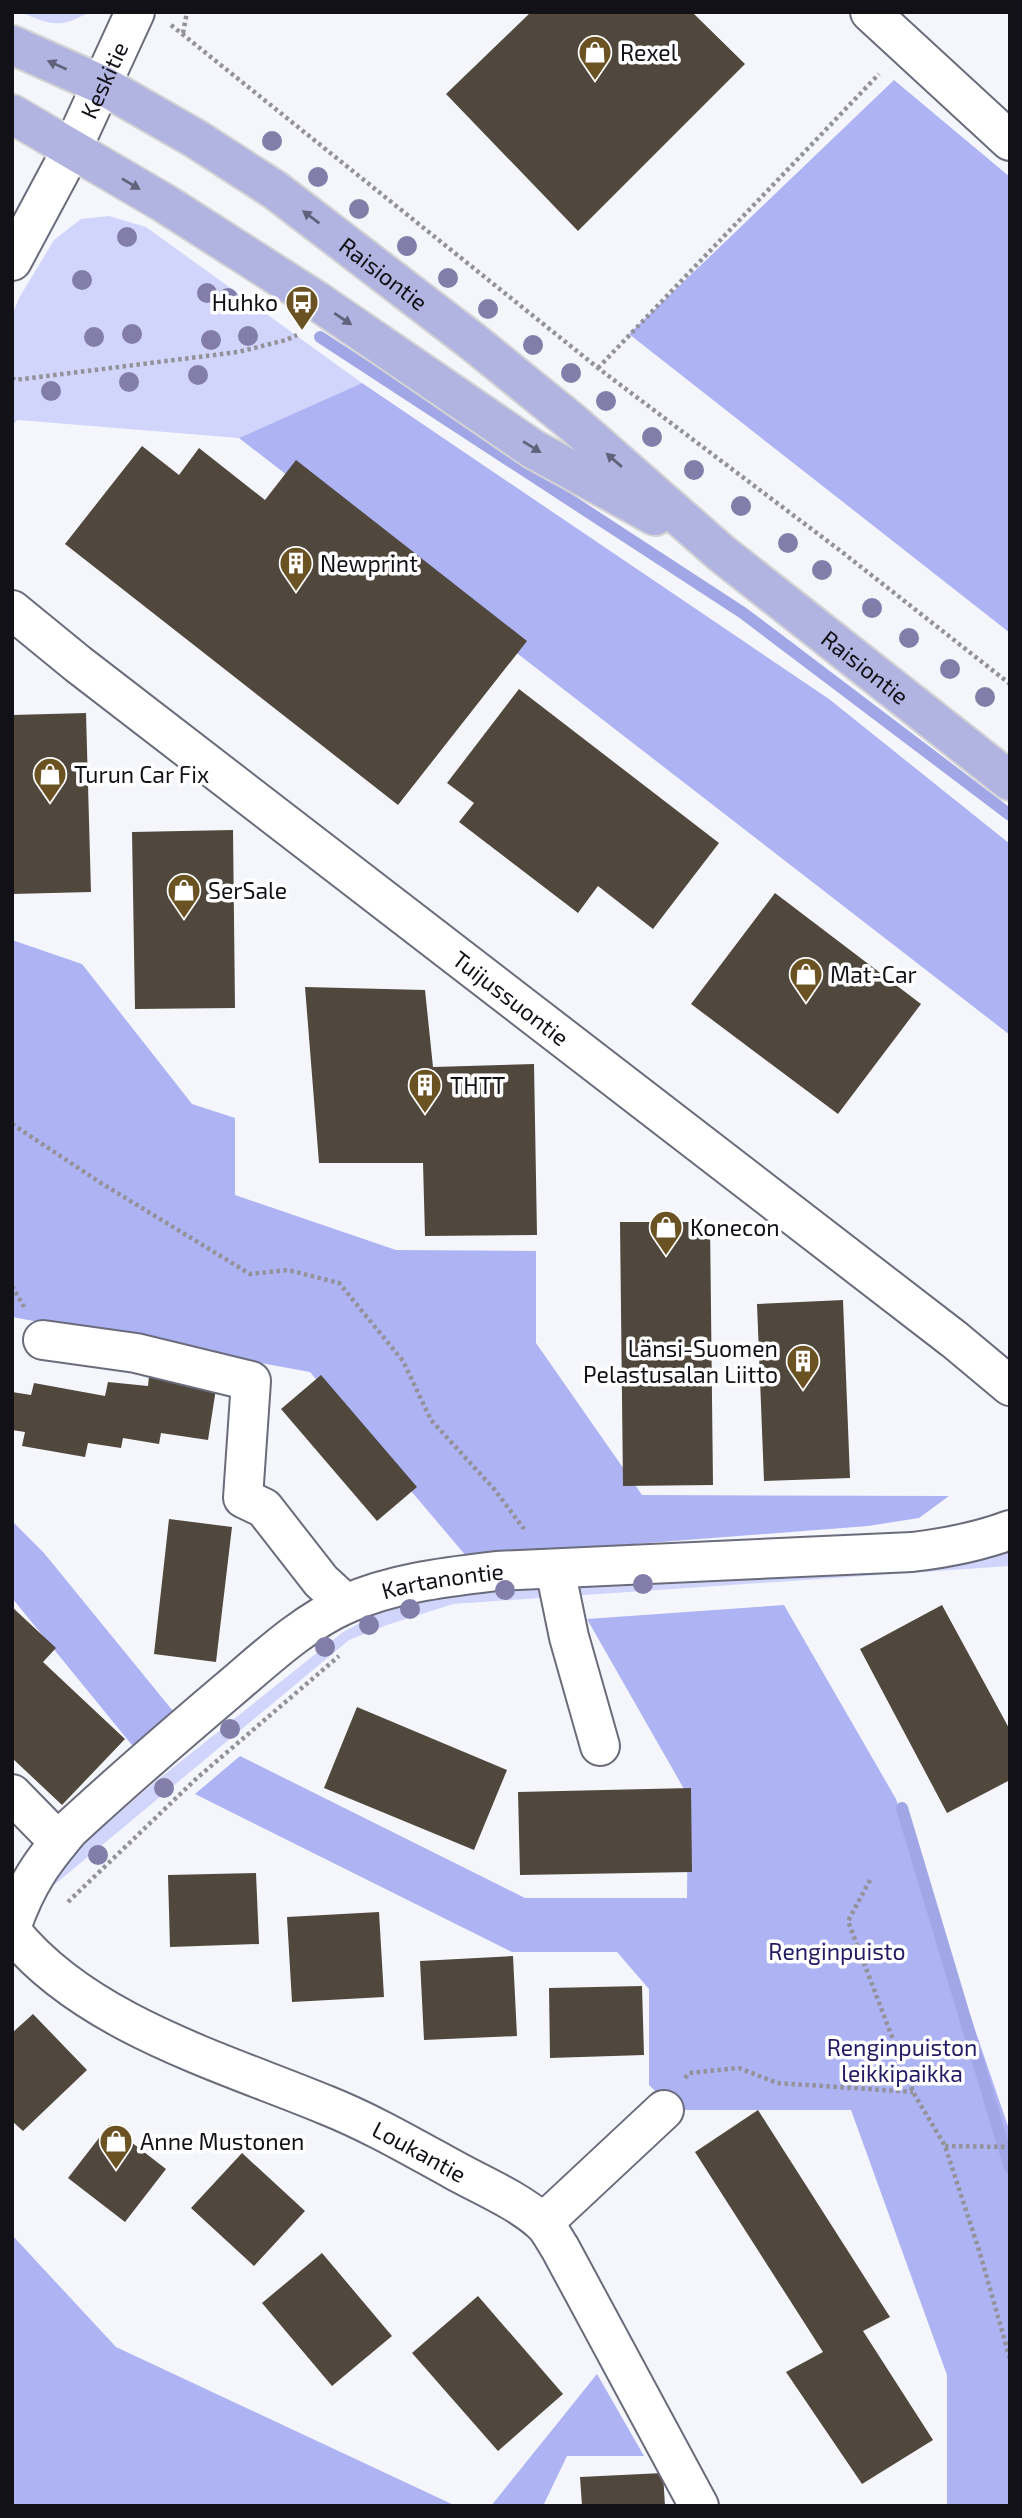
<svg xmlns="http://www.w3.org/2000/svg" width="1022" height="2518" font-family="'Exo 2',sans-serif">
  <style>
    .green { fill: #d1d5fc }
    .forest { fill: #aeb3f4 }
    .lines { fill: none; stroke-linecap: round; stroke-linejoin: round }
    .stream { stroke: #a1a6e7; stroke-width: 12 }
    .building { fill: #50483c }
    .minor-casing { stroke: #6b6c7b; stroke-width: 42 }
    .major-casing { stroke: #d4d4d5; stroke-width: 42 }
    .path { stroke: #929298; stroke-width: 4.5; stroke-dasharray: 3.5 3.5; stroke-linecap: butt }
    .minor { stroke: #fff; stroke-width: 38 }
    .major { stroke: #b1b3e0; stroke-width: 38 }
    .tree { fill: #827ea9 }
    .oneway { fill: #61627c }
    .labels { text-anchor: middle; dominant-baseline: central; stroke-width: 7; stroke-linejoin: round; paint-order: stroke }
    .poi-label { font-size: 23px; fill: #111117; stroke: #fff; text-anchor: start }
    .street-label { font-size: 23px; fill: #111117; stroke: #fff }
    .park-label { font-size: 23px; fill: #241b65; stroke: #fff }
  </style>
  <rect width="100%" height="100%" fill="#f5f6fc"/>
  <path class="green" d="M21,12h68c-28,17 -40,13 -68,0z
    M109,216l37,11 216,156 -123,55 -221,-18 -6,5v-109l7,-18 35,-58 27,-21z
    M1010,1549v17l-557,38 -66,21 -38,15 -301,250 1,-12 33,-33 73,-63 188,-150 32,-17 29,-11 75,-17z"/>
  <path class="forest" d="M894,80l116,97v456l-381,-299z
    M362,383l467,316 181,145v191l-771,-597z
    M12,940l70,24 110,140 43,14v77l161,55 140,1v92l106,152 307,1 -30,22 -51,8 -401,31 -157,-185 -298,-55z
    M12,1521l32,32 133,163 -41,34 -124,-152z
    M784,1605l112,194 114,333v374h-63v-131l-96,-265h-176l-26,-25v-96l-32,-37h-105l-317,-158 45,-38 285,142h162l1,-102 -101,-177z
    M12,2235l104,112 340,159h-444z
    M597,2374l47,82h-77l-24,50h-52z"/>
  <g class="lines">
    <path class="stream" d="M320,337l423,276 267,202
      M902,1808l108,360"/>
  </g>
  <path class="building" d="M531,12h161l53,52 -167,167 -132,-137z
    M142,446l37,29 20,-27 66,52 31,-40 231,181 -129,164 -333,-261z
    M519,689l200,154 -66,86 -55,-43 -20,27 -119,-91 15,-19 -27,-20z
    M86,713l5,179 -79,2v-179z
    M233,830l2,178 -100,1 -3,-177z
    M775,893l146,111 -83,110 -147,-110z
    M305,987l120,3 8,77 101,-3 3,171 -112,1 -2,-73h-104z
    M620,1222h90l3,263 -90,1z
    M843,1300l7,178 -86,3 -7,-177z
    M321,1375l96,112 -40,34 -96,-112z
    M149,1376h69l-10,64 -47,-7 -2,11 -36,-6 -2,10 -33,-5 -3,14 -63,-11 3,-14 -13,-2v-38l19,3 3,-12 71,13 3,-14 40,4z
    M169,1519l63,8 -16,135 -62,-8z
    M942,1605l68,125v50l-63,33 -87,-164z
    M12,1607l44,41 -13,14 82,77 -63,66 -50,-47z
    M357,1707l150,63 -33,80 -150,-62z
    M691,1788l1,84 -172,3 -2,-83z
    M256,1873l3,71 -89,3 -2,-72z
    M379,1912l5,85 -92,5 -5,-85z
    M513,1956l4,80 -93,4 -4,-79z
    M642,1986l2,69 -94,3 -1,-70z
    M33,2014l54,56 -64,61 -11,-10v-88z
    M758,2110l132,207 -27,14 70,109 -71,44 -76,-112 37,-20 -128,-200z
    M109,2125l57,44 -41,53 -57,-44z
    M242,2153l63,58 -51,55 -63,-58z
    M322,2253l70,83 -60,50 -70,-83z
    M478,2296l85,98 -65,57 -86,-98z
    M663,2473l2,33h-83l-2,-29z"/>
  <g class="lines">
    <defs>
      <g id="minor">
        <path d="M870,12l140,129"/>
        <path id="s1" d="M12,261l60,-112 63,-137"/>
        <path id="s2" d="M12,610l66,54 877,676 55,46"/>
        <path d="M43,1340l93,13 115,28 -8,117 21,10 57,73 25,23"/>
        <path d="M555,1569l14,68 31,109"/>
        <path d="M12,1794l47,48"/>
        <path id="s3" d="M12,1925c15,-42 30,-63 58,-96 51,-47 103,-92 156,-137 37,-31 75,-68 120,-88 46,-21 100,-27 150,-33l416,-19c34,-4 66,-10 98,-22"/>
        <path id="s4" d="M12,1932c73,91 210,130 314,173 45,18 86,42 128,65 29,16 63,30 88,52 7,6 12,17 18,26l139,258"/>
        <path d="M543,2223l121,-113"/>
      </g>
      <g id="major">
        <path id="s5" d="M12,45l90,40 94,54 79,51 197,151 101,82 148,130 289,228"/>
        <path d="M12,114l152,89 153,98 216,148 122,67"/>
      </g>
    </defs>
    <use href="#minor" class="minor-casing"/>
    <use href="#major" class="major-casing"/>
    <path class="path" d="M171,25l427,343 244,184 168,132
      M183,33l4,-21
      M598,368l281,-294
      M12,378l3,2 223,-28 48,-12 11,-5
      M12,1124l89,59 149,91 38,-4 51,13 64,78 28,59 63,69 30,40
      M12,1286l12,21
      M870,1880l-22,41 65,171 32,54 34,104 31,109
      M68,1902l129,-124 142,-122
      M685,2078l4,-5 50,-5 38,15 136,9
      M945,2146l65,1"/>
    <use href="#minor" class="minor"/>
    <use href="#major" class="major"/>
  </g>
  <g class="tree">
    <circle cx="272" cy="141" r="10"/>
    <circle cx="318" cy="177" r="10"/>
    <circle cx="359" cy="209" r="10"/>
    <circle cx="127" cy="237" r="10"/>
    <circle cx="407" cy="246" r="10"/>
    <circle cx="448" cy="278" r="10"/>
    <circle cx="82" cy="280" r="10"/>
    <circle cx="207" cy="293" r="10"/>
    <circle cx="228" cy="298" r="10"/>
    <circle cx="488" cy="309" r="10"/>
    <circle cx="132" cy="334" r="10"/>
    <circle cx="248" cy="336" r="10"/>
    <circle cx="94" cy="337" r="10"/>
    <circle cx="211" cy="340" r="10"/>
    <circle cx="533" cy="345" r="10"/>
    <circle cx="571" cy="373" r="10"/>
    <circle cx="198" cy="375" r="10"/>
    <circle cx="129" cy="382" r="10"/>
    <circle cx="51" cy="391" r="10"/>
    <circle cx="606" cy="401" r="10"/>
    <circle cx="652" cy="437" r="10"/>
    <circle cx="694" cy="470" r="10"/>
    <circle cx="741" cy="506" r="10"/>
    <circle cx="788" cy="543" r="10"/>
    <circle cx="822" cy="570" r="10"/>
    <circle cx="872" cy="608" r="10"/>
    <circle cx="909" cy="638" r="10"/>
    <circle cx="950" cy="669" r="10"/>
    <circle cx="985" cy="697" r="10"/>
    <circle cx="643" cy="1584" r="10"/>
    <circle cx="505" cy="1590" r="10"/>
    <circle cx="410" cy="1609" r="10"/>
    <circle cx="369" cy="1625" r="10"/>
    <circle cx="325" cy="1647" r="10"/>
    <circle cx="230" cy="1729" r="10"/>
    <circle cx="164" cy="1788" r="10"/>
    <circle cx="98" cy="1855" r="10"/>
  </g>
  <defs><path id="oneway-solid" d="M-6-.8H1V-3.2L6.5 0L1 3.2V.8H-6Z" transform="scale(1.75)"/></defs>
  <g class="oneway">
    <use href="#oneway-solid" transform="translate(57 65) rotate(-156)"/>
    <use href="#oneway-solid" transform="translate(131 184) rotate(31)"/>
    <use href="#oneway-solid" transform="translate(311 217) rotate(-143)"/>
    <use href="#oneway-solid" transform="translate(343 319) rotate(34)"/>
    <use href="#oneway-solid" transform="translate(532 447) rotate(32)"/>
    <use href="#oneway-solid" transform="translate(614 460) rotate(-139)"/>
  </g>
  <defs>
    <symbol id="shop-pin" viewBox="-11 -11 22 30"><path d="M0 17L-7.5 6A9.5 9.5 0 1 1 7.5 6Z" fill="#6b5223" stroke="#fff"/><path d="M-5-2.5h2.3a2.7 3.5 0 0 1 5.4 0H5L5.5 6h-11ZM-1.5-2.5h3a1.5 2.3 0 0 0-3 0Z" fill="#fff"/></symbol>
    <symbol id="bus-pin" viewBox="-11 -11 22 30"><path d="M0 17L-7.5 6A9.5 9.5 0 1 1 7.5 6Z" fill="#6b5223" stroke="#fff"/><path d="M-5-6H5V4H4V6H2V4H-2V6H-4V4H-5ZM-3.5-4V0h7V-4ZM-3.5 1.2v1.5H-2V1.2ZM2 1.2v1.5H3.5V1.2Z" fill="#fff"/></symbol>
    <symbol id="building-pin" viewBox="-11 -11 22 30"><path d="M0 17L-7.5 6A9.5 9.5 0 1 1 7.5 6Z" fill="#6b5223" stroke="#fff"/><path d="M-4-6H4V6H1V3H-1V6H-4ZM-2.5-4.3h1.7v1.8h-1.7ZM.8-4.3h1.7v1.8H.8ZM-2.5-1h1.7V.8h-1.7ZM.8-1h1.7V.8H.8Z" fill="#fff"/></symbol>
  </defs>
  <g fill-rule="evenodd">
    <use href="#shop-pin" x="576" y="33" width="38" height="52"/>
    <use href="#bus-pin" x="283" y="283" width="38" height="52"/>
    <use href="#building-pin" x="277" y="544" width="38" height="52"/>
    <use href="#shop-pin" x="31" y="755" width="38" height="52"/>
    <use href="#shop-pin" x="165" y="871" width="38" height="52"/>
    <use href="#shop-pin" x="787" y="955" width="38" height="52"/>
    <use href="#building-pin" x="406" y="1066" width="38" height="52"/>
    <use href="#shop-pin" x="647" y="1208" width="38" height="52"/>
    <use href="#building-pin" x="784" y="1342" width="38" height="52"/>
    <use href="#shop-pin" x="97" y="2122" width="38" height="52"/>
  </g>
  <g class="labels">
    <g class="poi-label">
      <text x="620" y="52">Rexel</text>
      <text x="278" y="302" text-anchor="end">Huhko</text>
      <text x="320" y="563">Newprint</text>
      <text x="74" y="774">Turun Car Fix</text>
      <text x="208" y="890">SerSale</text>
      <text x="830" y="974">Mat-Car</text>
      <text x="450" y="1085">THTT</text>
      <text x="690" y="1227">Konecon</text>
      <text x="778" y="1348" text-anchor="end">Länsi-Suomen<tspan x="778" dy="26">Pelastusalan Liitto</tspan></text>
      <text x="140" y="2141">Anne Mustonen</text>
    </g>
    <g class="street-label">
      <text stroke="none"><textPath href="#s1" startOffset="203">Keskitie</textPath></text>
      <text stroke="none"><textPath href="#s5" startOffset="438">Raisiontie</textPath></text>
      <text stroke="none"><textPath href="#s5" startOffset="1060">Raisiontie</textPath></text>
      <text stroke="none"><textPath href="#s2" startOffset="632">Tuijussuontie</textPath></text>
      <text stroke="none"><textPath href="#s3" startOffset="570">Kartanontie</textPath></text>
      <text stroke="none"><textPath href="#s4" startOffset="467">Loukantie</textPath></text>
    </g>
    <g class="park-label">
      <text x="837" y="1951">Renginpuisto</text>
      <text x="902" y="2047">Renginpuiston<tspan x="902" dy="26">leikkipaikka</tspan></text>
    </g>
  </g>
  <rect width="1022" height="2518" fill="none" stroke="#111117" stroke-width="28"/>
</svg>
